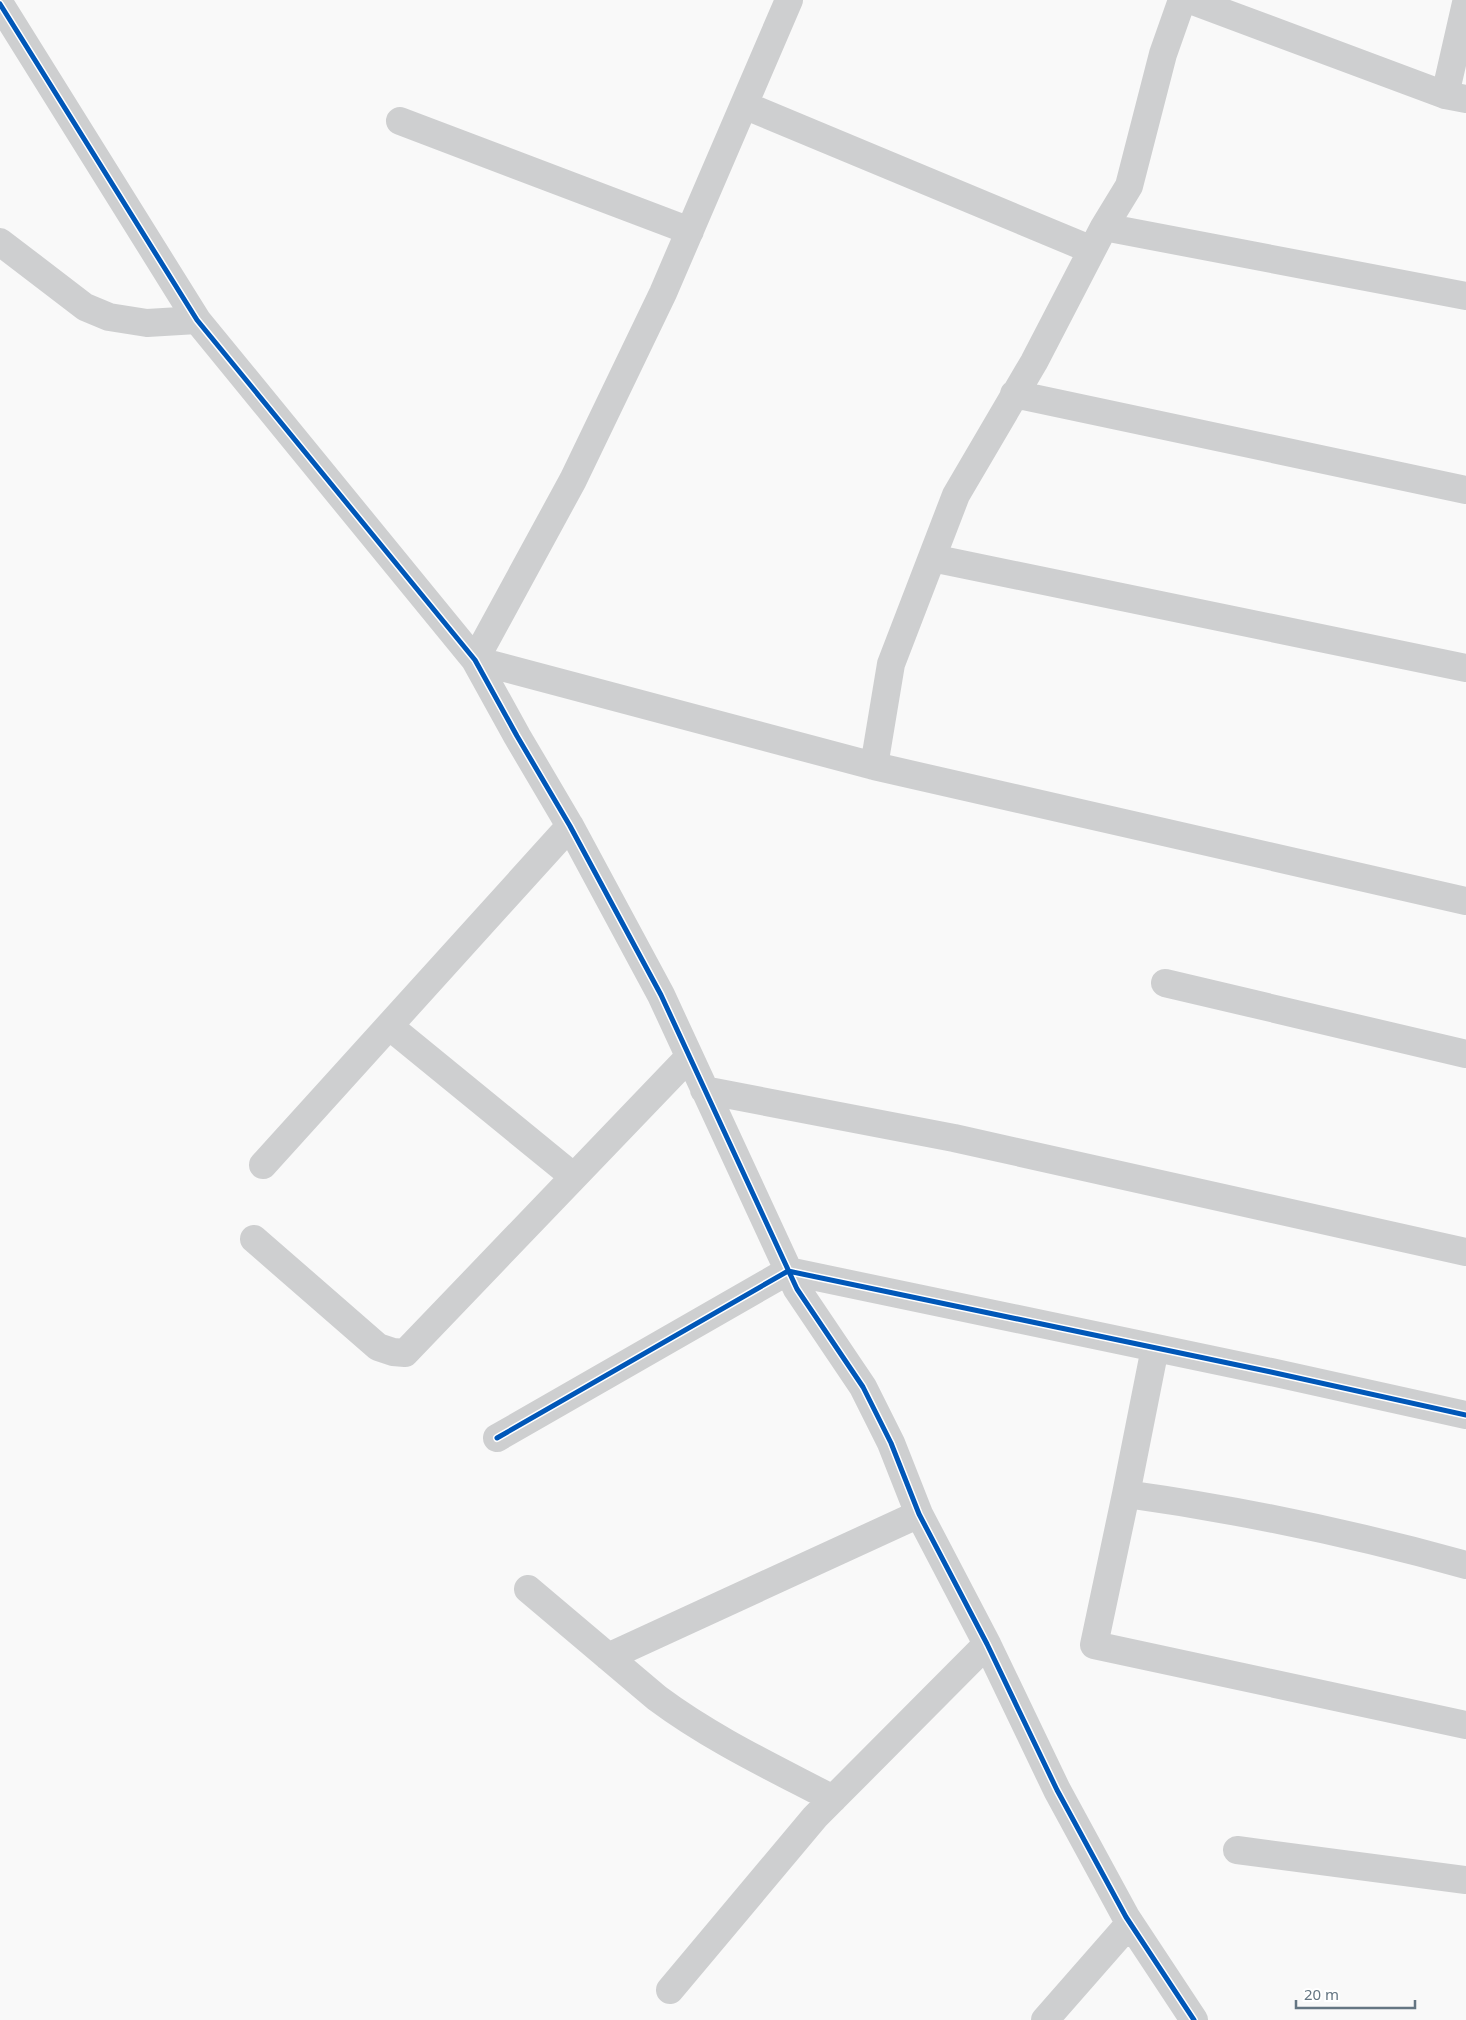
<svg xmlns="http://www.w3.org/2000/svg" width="1466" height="2020" font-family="'Noto Sans',sans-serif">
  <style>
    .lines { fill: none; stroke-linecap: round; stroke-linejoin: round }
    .minor { stroke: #cecfd0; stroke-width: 28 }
    .cycleway-casing { stroke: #fff; stroke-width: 8 }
    .cycleway { stroke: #0057b8; stroke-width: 5 }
  </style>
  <rect width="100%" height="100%" fill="#f9f9f9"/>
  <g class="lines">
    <path class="minor" d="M1190,0l255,95 21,4
      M0,4l197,316 278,340 42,76 53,90 91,169 136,294 66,98 28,56 28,71 68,130 70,146 69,127 68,103
      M1445,95l21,-92
      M744,105l348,145
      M400,121l290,110
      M1104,227l362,69
      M0,242l85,65 24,10 38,6 50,-3
      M1014,394l452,96
      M932,558l534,110
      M475,660l399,106 592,135
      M475,660l98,-180 90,-187 126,-293
      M874,766l17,-102 65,-169 78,-133 70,-135 25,-41 34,-132 19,-54
      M1165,983l301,71
      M389,1026l185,151
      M704,1090l250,48 512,114
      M263,1165l307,-339
      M254,1239l124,108 15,5 12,1 284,-296
      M1155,1348l-29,146 -32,151 372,80
      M497,1438l291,-167 483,101 195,43
      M1126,1494c115,16 229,40 340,71
      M528,1589l129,109c55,41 117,70 176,101
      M608,1657l311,-143
      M1237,1850l229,30
      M670,1990l145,-173 172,-173
      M1045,2020l85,-97"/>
    <defs>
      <path id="cycleway" d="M0,4l197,316 278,340 42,76 53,90 91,169 136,294 66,98 28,56 28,71 68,130 70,146 69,127 68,103
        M497,1438l291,-167 483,101 195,43"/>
    </defs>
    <use href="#cycleway" class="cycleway-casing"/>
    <use href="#cycleway" class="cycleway"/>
  </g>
  <path d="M1296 2000v8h119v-8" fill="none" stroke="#657683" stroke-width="2.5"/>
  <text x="1304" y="2000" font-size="15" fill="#657683" stroke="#ffffff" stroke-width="4" paint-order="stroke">20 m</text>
</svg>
